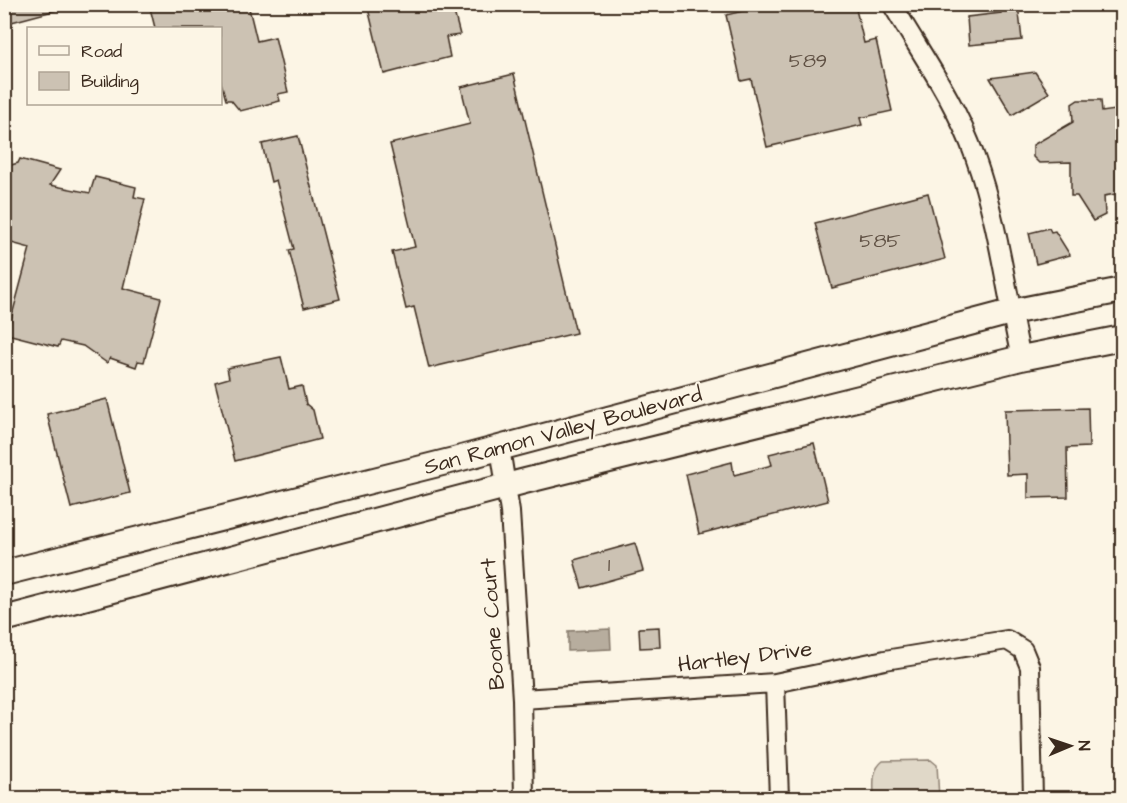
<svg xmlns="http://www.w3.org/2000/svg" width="1127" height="803" font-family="'Architects Daughter',sans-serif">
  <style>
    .green { fill: #e0d8c8; stroke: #8e8173; stroke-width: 1.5 }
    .water { fill: #b7ad9e; stroke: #85796b; stroke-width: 1.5 }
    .building { fill: #ccc2b3; stroke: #3b2a1e; stroke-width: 1.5 }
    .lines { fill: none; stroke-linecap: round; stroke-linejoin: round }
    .street-casing { stroke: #3b2a1e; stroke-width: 22 }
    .secondary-casing { stroke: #3b2a1e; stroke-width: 28 }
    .street { stroke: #fcf5e5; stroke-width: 18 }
    .secondary { stroke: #fcf5e5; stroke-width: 24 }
    .labels { text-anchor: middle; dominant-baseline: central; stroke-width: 4.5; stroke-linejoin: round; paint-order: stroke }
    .number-label { font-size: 20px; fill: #5f5043 }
    .street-label { font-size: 22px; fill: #3b2a1e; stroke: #fcf5e5 }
  </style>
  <rect width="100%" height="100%" fill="#fcf5e5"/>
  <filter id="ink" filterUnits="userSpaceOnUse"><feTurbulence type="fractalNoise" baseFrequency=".0167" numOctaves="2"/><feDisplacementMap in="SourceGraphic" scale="12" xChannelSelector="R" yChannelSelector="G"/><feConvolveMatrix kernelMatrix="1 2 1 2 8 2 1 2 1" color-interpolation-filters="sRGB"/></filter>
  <g filter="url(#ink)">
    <path class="green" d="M931,760l6,5 2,33h-65c0,-13 -3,-28 9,-37z"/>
    <path class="water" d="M610,629l1,20 -43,2v-20z"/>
    <path class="building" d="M4,4h52l1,6 -53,14z
      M149,4h99l9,37 18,-4 13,55 -10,2 2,7 -40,10 -9,-11h-5l-6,-21v-51h-65z
      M367,4h85l8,31 -14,2 4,20 -66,17z
      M772,4l83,1 9,38 12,-3 16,71 -32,7 2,7 -95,22 -16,-68 -10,2 -15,-66z
      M1001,4h17l4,36 -53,5 -2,-28 34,-4z
      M1035,72l14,21 -37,22 -22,-37z
      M514,74l62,259 -147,35 -15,-61 -8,2 -14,-57 23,-5 -25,-103 80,-20 -9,-37z
      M1078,100h23l1,12 20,-3v84l-18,3 1,19 -12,6 -16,-25h-6v-34l-32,1 -6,-6v-12l40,-23 -1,-18z
      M298,136l42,163 -36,9 -15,-58 5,-1 -18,-69 -5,2 -9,-38z
      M20,159l40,11 -10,15 40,8 5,-16 41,10 -2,10 11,2 -22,89 38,10 -17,64 -6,-1 -2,6 -26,-9 -3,5 -24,-17 -22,-5 -3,6 -51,-13 23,-86 -26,-7v-74l14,-4z
      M928,193l17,66 -113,29 -17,-65z
      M1049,228l2,4 4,-1 15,24 -34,9 -7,-31z
      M281,357l8,32 13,-3 4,18 7,6 7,29 -85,22 -20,-79 14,-4 -2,-10z
      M107,399l23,94 -59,15 -24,-94z
      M1088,408l1,39 -22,1 1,49 -40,1v-24l-21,1 -2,-65z
      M814,443l14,58 -129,33 -13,-60 46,-12 2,13 38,-10 -3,-11z
      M635,543l8,28 -61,17 -8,-28z
      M659,627l1,20 -20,1 -1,-20z"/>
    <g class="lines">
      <defs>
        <path id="street" d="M892,4c29,50 64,98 83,153 23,64 31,134 46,201
          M500,448l10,64 12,187 2,99
          M775,683l4,115
          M522,699l253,-16 110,-23 122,-20 16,10 7,17 3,131"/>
        <path id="secondary" d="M4,573l450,-113 557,-148 111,-22
          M4,619l521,-138 496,-123 101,-20"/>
      </defs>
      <use href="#street" class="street-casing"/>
      <use href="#secondary" class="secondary-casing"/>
      <use href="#street" class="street"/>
      <use href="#secondary" class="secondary"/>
    </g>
  </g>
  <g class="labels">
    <g class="number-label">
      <text x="808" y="61">589</text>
      <text x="880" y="241">585</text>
      <text x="609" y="565">1</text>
    </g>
    <g class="street-label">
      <text transform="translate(563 431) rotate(-15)">San Ramon Valley Boulevard</text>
      <text transform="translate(493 624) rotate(-94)">Boone Court</text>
      <text transform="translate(745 657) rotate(-7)">Hartley Drive</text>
    </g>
  </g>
  <rect width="1127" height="803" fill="none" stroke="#fcf5e5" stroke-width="24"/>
  <rect x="12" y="12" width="1103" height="779" fill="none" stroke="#3b2a1e" stroke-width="2" filter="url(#ink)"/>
  <rect x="27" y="27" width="195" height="78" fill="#fcf5e5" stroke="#afa495" stroke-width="1.5"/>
  <rect x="39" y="46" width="30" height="9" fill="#fcf5e5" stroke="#afa495" stroke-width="1.5"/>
  <text x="81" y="57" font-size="18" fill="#3b2a1e">Road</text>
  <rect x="39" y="72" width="30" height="18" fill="#ccc2b3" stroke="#afa495" stroke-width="1.5"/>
  <text x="81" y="87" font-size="18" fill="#3b2a1e">Building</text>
  <g transform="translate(1070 746) rotate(88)" stroke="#fcf5e5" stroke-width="4.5" paint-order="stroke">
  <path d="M0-4.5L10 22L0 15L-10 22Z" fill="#3b2a1e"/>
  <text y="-9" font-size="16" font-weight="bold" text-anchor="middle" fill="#3b2a1e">N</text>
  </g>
</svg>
